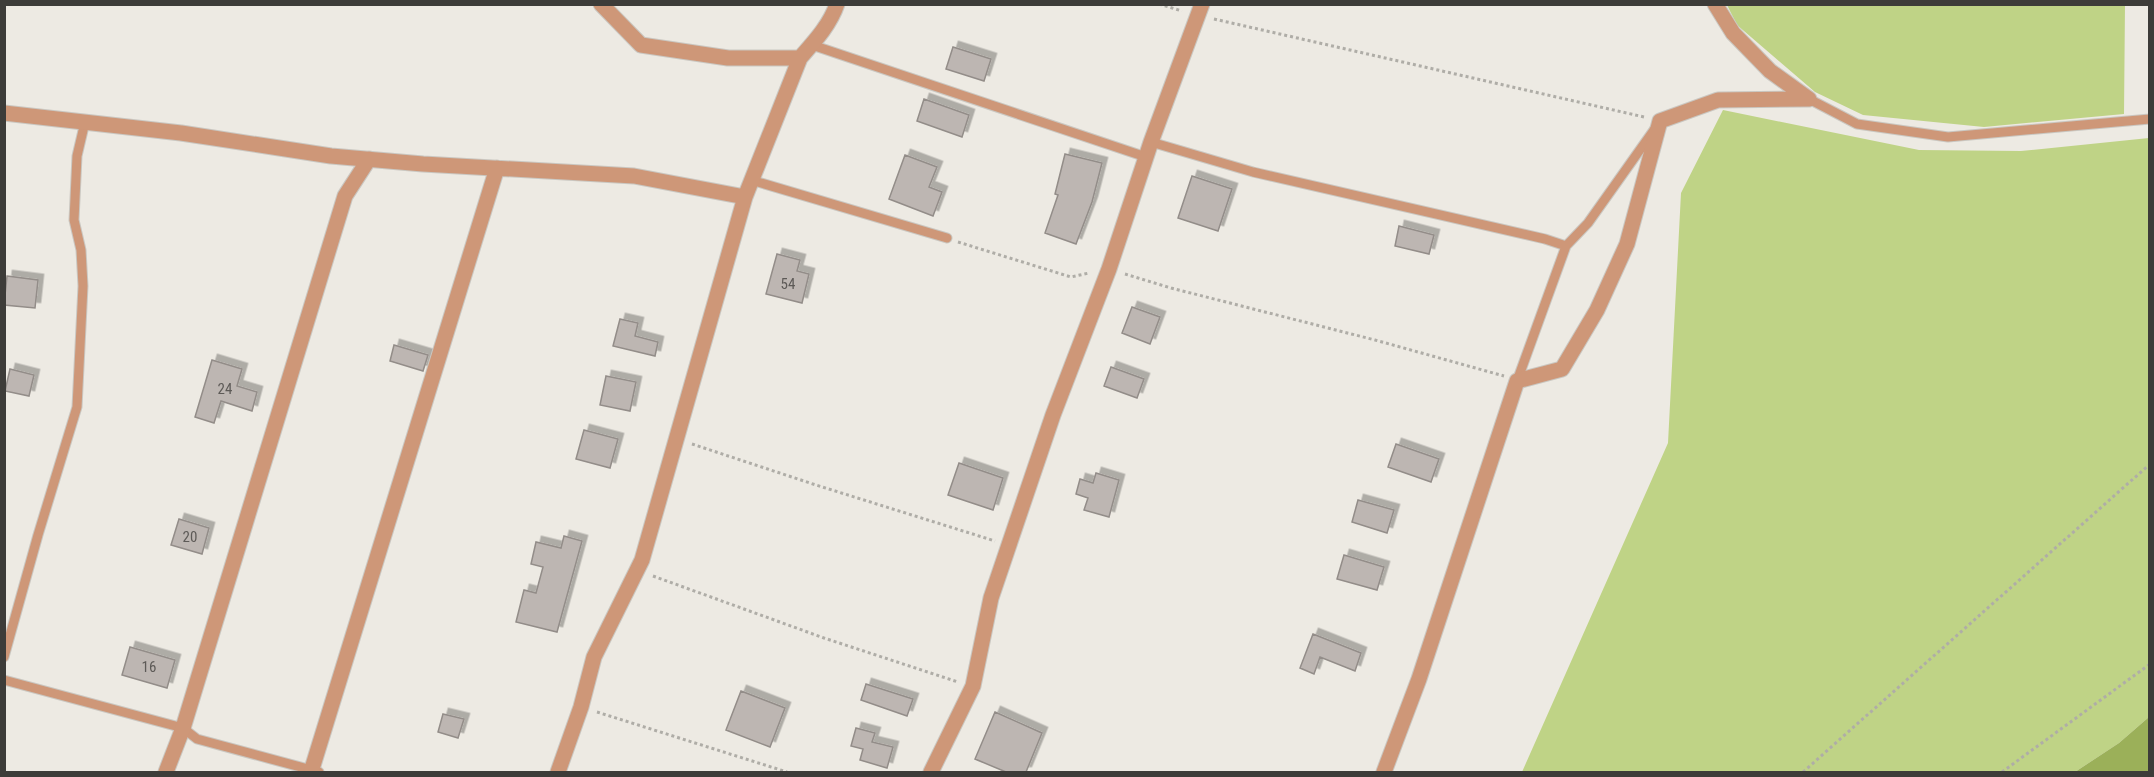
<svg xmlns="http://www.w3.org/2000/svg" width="2154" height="777" font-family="'Roboto Condensed',sans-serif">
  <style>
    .green { fill: #bfd386 }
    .forest { fill: #9bb059 }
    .building { fill: #bdb6b2; stroke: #938d89; stroke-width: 1.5; filter: url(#shadow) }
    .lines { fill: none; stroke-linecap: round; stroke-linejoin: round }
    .service-casing { stroke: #cac7c1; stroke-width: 11 }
    .minor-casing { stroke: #cac7c1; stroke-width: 17 }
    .path { stroke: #afada7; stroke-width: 3; stroke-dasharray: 3 3; stroke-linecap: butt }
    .service { stroke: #ce9778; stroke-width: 9 }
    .minor { stroke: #ce9778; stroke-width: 15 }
    .labels { text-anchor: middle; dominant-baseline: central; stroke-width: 6; stroke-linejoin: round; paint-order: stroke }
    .number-label { font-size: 15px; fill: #5d5a57 }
  </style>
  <defs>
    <filter id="shadow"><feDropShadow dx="5.5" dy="-5.5" stdDeviation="0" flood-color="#0004"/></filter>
  </defs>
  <rect width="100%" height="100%" fill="#edeae3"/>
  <path class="green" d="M1727,5h398l-1,109 -140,13 -121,-12 -48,-23 -78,-67z
    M1723,110l196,40 102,1 128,-13v579l-30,26 -44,29h-553l146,-329 13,-250z"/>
  <path class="forest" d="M2149,717v55h-74l44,-29z"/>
  <path class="building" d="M953,47l38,12 -7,22 -38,-12z
    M924,99l45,16 -7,22 -45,-16z
    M1065,154l37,9 -10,39 -16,42 -31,-11 13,-38 -3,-1z
    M905,155l32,12 -8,20 13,5 -9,24 -44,-17z
    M1192,176l40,13 -14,42 -40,-13z
    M1399,226l35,9 -5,19 -34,-8z
    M777,254l23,6 -3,11 12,3 -7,29 -36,-9z
    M7,276l31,4 -3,28 -31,-3z
    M1132,307l28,10 -10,27 -28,-11z
    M620,319l18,4 -3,13 23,6 -3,14 -42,-10z
    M394,345l34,10 -5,16 -33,-10z
    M212,360l30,9 -5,17 20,6 -5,19 -31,-10 -7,22 -19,-6z
    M1111,367l33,12 -7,19 -33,-12z
    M10,369l24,6 -5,21 -24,-5z
    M606,376l30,6 -6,29 -30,-6z
    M584,430l34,9 -8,29 -34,-9z
    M1396,444l43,15 -8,23 -43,-15z
    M959,463l44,15 -10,32 -45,-15z
    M1096,473l23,7 -10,37 -25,-7 4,-12 -12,-4 4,-15 13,4z
    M1358,500l36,10 -7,23 -35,-11z
    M179,519l30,9 -7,26 -31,-9z
    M564,536l18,5 -25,91 -41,-10 8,-32 12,3 7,-26 -12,-3 5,-22 25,6z
    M1344,555l40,12 -7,23 -40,-11z
    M1313,634l48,19 -6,18 -35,-14 -6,17 -14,-6z
    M130,647l45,13 -8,28 -45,-13z
    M866,684l47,15 -6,17 -46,-16z
    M741,691l44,17 -15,39 -44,-17z
    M995,712l47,21 -16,39h-20l-31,-13z
    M443,714l21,5 -6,19 -20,-6z
    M856,728l19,5 -3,9 21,5 -6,21 -27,-8 3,-11 -12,-3z"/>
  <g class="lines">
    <defs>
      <path id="service" d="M812,45l334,112
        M1809,99l48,25 91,13 202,-18
        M1151,142l102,30 292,67 21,7
        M751,180l196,58
        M1517,381l49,-135 22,-23 66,-93
        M4,657l34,-122 39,-128 6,-121 -2,-36 -7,-30 3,-64 8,-34
        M4,680l179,48 14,11 122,33"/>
      <path id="minor" d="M601,4l40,41 87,13h72
        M1715,4l18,29 37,38 39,28
        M4,113l177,20 150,23 92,8 211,12 111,21
        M166,772l17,-44 162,-532 24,-37
        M311,772l186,-604
        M558,772l23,-65 13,-50 48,-97 103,-363 55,-139c14,-16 30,-33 37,-54
        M931,772l42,-86 18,-88 62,-183 56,-146 42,-127 51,-138
        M1384,772l35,-93 98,-298 45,-12 35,-59 30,-66 33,-123 58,-21 91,-1"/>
    </defs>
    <use href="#service" class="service-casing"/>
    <use href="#minor" class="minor-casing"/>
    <path class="path" d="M1159,4l23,7
      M1214,19l430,98
      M958,242l113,35 18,-4
      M1125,274l46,14 204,52 129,36
      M692,444l124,41 179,56
      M653,576l171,62 134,44
      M597,712l190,60
      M1803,772l347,-308
      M2002,772l148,-108"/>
    <use href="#service" class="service"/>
    <use href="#minor" class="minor"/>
  </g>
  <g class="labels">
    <g class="number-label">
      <text x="788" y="284">54</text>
      <text x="225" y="389">24</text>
      <text x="190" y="537">20</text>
      <text x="149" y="667">16</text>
    </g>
  </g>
  <rect width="2154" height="777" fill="none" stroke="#3d3c39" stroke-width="12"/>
</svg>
